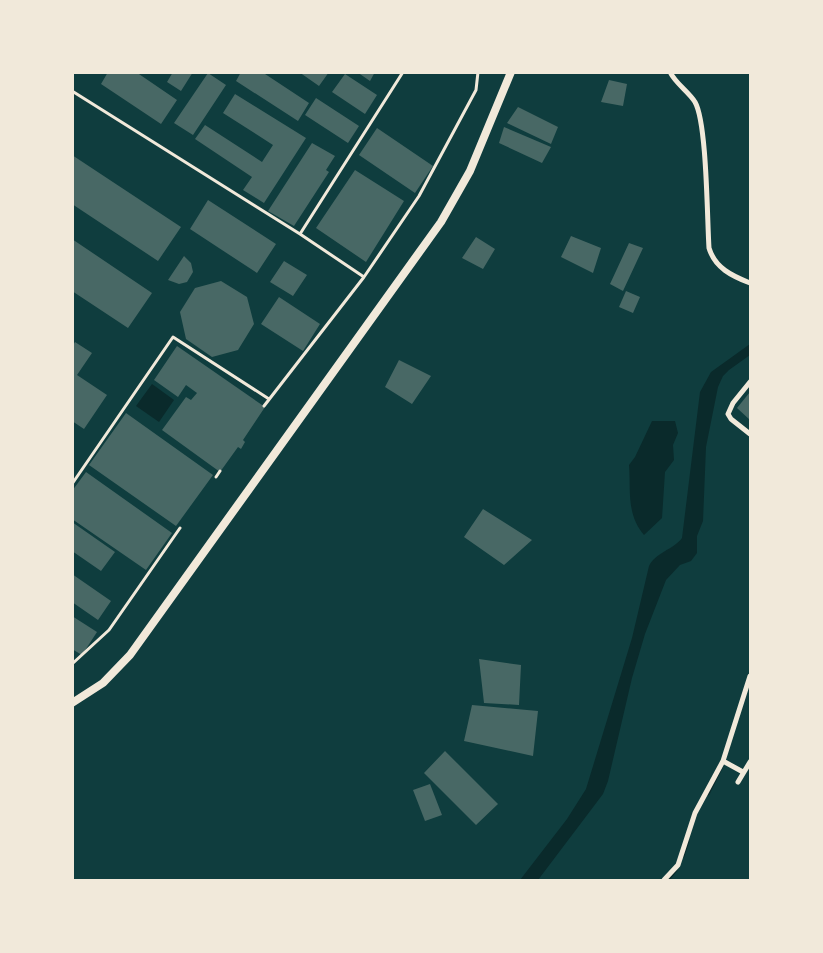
<svg xmlns="http://www.w3.org/2000/svg" width="823" height="953" font-family="Overpass,sans-serif">
  <style>
    .water { fill: #0a2a2b }
    .lines { fill: none; stroke-linecap: round; stroke-linejoin: round }
    .stream { stroke: #0a2a2b; stroke-width: 3 }
    .building { fill: #486865 }
    .service { stroke: #f1e9da; stroke-width: 3 }
    .minor { stroke: #f1e9da; stroke-width: 5 }
    .secondary { stroke: #f1e9da; stroke-width: 8 }
  </style>
  <rect width="100%" height="100%" fill="#0f3d3e"/>
  <path class="water" d="M750,344v11l-21,15 -6,6 -5,11 -12,60 -3,74 -6,15v17l-6,8 -11,4 -14,15 -21,54 -13,44 -24,103 -5,13 -65,86h-18l47,-61 19,-30 46,-151 17,-72c7,-14 24,-16 33,-28l18,-146 11,-20z
    M152,384l22,16 -15,22 -23,-16z
    M652,421h23l3,12 -5,12 1,15 -9,12 -3,46 -18,17c-18,-21 -13,-45 -15,-70l6,-8z"/>
  <g class="lines">
    <path class="stream" d="M708,794l14,-28
      M683,856l5,-15
      M668,880l8,-10"/>
  </g>
  <path class="building" d="M108,72h28l41,28 -16,24 -60,-40z
    M173,72h20l-12,19 -14,-9z
    M241,72h21l47,31 -11,18 -62,-40z
    M299,72h30l-10,14z
    M357,72h18l-5,9z
    M208,73l18,12 -33,50 -19,-12z
    M345,74l32,21 -12,19 -33,-22z
    M609,80l18,4 -4,22 -22,-4z
    M235,94l71,44 -42,65 -21,-13 9,-13 -57,-38 10,-14 57,37 11,-17 -50,-32z
    M316,98l43,28 -11,17 -43,-28z
    M518,107l40,20 -7,17 -44,-21z
    M504,127l47,20 -9,16 -43,-20z
    M377,128l56,38 -18,27 -56,-38z
    M312,143l23,13 -9,14 3,2 -35,54 -26,-15z
    M72,155l109,72 -23,34 -86,-57z
    M355,170l49,31 -38,61 -50,-34z
    M208,200l68,44 -19,29 -67,-44z
    M571,236l30,12 -8,25 -32,-16z
    M476,237l19,12 -12,20 -21,-11z
    M72,239l80,54 -24,35 -56,-37z
    M629,243l14,5 -20,43 -13,-7z
    M184,256l7,7 2,9 -6,10 -8,2 -11,-4z
    M284,261l23,14 -14,21 -23,-14z
    M221,281l26,16 7,27 -16,26 -26,7 -26,-18 -6,-27 15,-24z
    M626,291l14,6 -7,16 -14,-6z
    M279,297l41,27 -17,27 -42,-27z
    M75,342l17,11 -15,22 30,20 -23,34 -12,-8v-74z
    M177,346l88,61 -22,33 2,2 -4,7 -3,-2 -18,25 -58,-42 24,-33 5,3 6,-7 -11,-8 -8,12 -24,-17z
    M399,360l32,16 -19,28 -27,-17z
    M750,392v28l-13,-12z
    M126,413l87,62 -37,51 -87,-61z
    M86,472l86,61 -26,37 -74,-51v-28z
    M483,509l49,31 -28,25 -40,-28z
    M72,522l43,30 -14,19 -29,-20z
    M72,574l39,27 -13,19 -26,-18z
    M72,616l25,16 -15,23 -10,-6z
    M479,659l42,6 -2,40 -35,-2z
    M472,705l66,6 -5,45 -69,-15z
    M445,751l53,53 -22,21 -52,-52z
    M430,784l12,31 -17,6 -12,-31z"/>
  <g class="lines">
    <path class="service" d="M72,91l228,143 64,43
      M300,234l103,-162
      M264,406l100,-129 55,-81 57,-106 2,-18
      M216,477l4,-6
      M72,484l101,-147 96,62
      M72,664l37,-34 71,-102"/>
    <path class="minor" d="M670,72c6,12 18,19 25,30 12,21 12,116 14,146 6,20 23,28 41,35
      M750,382l-17,21 -5,11 3,5 19,15
      M723,761l20,11
      M738,782l12,-20
      M664,880l14,-15 17,-52 28,-52 27,-85"/>
    <path class="secondary" d="M72,703l31,-20 27,-28 311,-433 29,-51 41,-99"/>
  </g>
  <rect width="823" height="953" fill="none" stroke="#f1e9da" stroke-width="148"/>
</svg>
